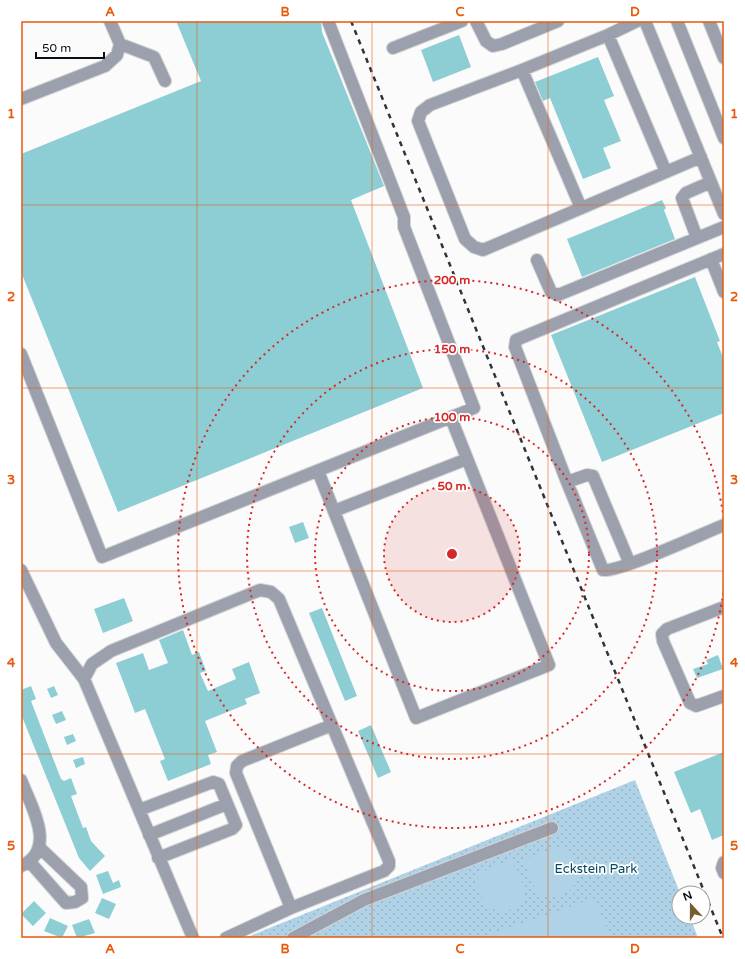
<svg xmlns="http://www.w3.org/2000/svg" width="745" height="959" font-family="'Varela Round',sans-serif">
  <style>
    .green { fill: url(#green-dots) }
    .pitch { fill: #afd2e7 }
    .building { fill: #8dced4 }
    .lines { fill: none; stroke-linecap: round; stroke-linejoin: round }
    .minor-casing { stroke: #d4d5d6; stroke-width: 14 }
    .minor { stroke: #9ba0ac; stroke-width: 12 }
    .rail { stroke: #2c353a; stroke-width: 2.5; stroke-dasharray: 5 5; stroke-linecap: butt }
    .grid { fill: none; stroke: #e8590c; stroke-width: 1; stroke-opacity: 0.55 }
    .ring { fill: none; stroke: #d62828; stroke-width: 2; stroke-dasharray: 2 4 }
    .labels { text-anchor: middle; dominant-baseline: central; stroke-width: 3.5; stroke-linejoin: round; paint-order: stroke }
    .park-label { font-size: 13px; fill: #054764; stroke: #fff }
    .centre { fill: #d62828; stroke: #fff; stroke-width: 2 }
    .ring-label { font-size: 12px; text-anchor: middle; font-weight: bold; fill: #d62828; stroke: #fff; stroke-width: 3.5; stroke-linejoin: round; paint-order: stroke }
    .neatline { fill: none; stroke: #e8590c; stroke-width: 1.5 }
    .grid-label { font-size: 13px; text-anchor: middle; font-weight: bold; fill: #e8590c }
  </style>
  <defs>
    <pattern id="green-dots" width="8" height="8" patternUnits="userSpaceOnUse"><rect width="8" height="8" fill="#afd2e7"/><path d="M2 2h.1M6 6h.1" fill="none" stroke="#95b3c5" stroke-width="1.8" stroke-linecap="round"/></pattern>
  </defs>
  <rect width="100%" height="100%" fill="#fbfbfb"/>
  <path class="green" d="M635,780l45,113 -1,24h11l8,21h-453z"/>
  <path class="pitch" d="M551,849h11l8,5c4,8 9,21 5,30 -6,13 -29,16 -39,7l-12,-31z
    M511,860c5,10 14,23 13,34 -1,18 -28,22 -38,10 -6,-7 -8,-15 -10,-23l5,-9z
    M594,898l17,40h-131z"/>
  <path class="building" d="M176,21h145l1,11 62,154 -33,14 72,188 -305,124 -97,-240v-118l180,-73z
    M459,35l12,32 -38,15 -12,-32z
    M598,57l16,39 -10,4 17,41 -18,7 8,20 -28,11 -33,-81 -7,3 -8,-19z
    M662,200l4,8 -2,2 11,29 -93,38 -15,-38z
    M695,277l25,64 -3,1 7,18v53l-122,49 -51,-127z
    M303,522l6,16 -14,5 -6,-16z
    M124,598l9,23 -30,12 -9,-24z
    M322,608l35,88 -12,5 -36,-88z
    M183,630l9,25 7,-3 7,19 -6,2 8,18 28,-12 -4,-10 17,-7 11,31 -15,6 2,5 -42,17 12,31 -9,3 3,9 -43,17 -8,-20 5,-2 -20,-50 -10,4 -19,-50 27,-10 6,17 19,-7 -9,-23z
    M718,655l5,14 -26,9 -4,-9 15,-5 -2,-4z
    M31,686l5,13 -5,2 30,78 3,2 7,-3 6,16 -6,2 12,32 3,-1 5,14 14,15 -15,15 -11,-13 -58,-144v-24z
    M54,686l4,9 -7,3 -4,-9z
    M62,711l4,9 -10,4 -4,-9z
    M371,725l20,47 -13,6 -20,-47z
    M73,734l3,7 -9,4 -3,-8z
    M724,752v83l-12,5 -12,-31 -9,4 -17,-41z
    M83,757l2,7 -9,4 -3,-8z
    M108,871l5,12 6,-3 2,7 -18,7 -7,-19z
    M102,898l14,6 -7,15 -14,-6z
    M34,901l12,12 -13,13 -12,-12z
    M50,918l18,8 -6,12 -18,-7z
    M89,919l6,14 -18,5 -5,-13z"/>
  <g class="lines">
    <defs>
      <path id="minor" d="M476,21l10,20 7,5 9,-2 56,-23
        M637,21l-29,14 58,137 35,-15
        M645,21l79,193
        M677,21l47,117
        M709,21l15,37
        M608,35l-86,35 -92,35 -9,7 -3,9 47,118 9,8 9,3 183,-78
        M120,44l34,13 11,24
        M393,48l69,-27
        M522,70l59,138
        M21,99l84,-33 12,-11 3,-11 -10,-23
        M697,238l-15,-40 4,-5 25,-11
        M711,259l13,33
        M537,260l14,32 7,3 166,-68
        M21,354l81,203 372,-149 -70,-181v-10l-76,-196
        M318,471l98,247 133,-53 -98,-247
        M567,482l-52,-135 1,-7 208,-86
        M334,511l133,-52
        M630,564l-37,-88 -6,-1 -20,7 36,88c15,3 101,-37 121,-45
        M21,570l35,73 28,36 109,259
        M724,607l-57,22 -5,5 1,7 27,62 6,3 28,-10
        M84,679l8,-15 19,-13 149,-61 11,2 8,7 110,262v5l-5,5 -93,37 -65,30
        M21,780c10,26 37,70 0,86
        M139,810l74,-28 6,2 17,41 -4,4 -74,29
        M149,835l78,-31
        M29,861l37,42 9,-1 7,-4 -1,-11 -41,-39
        M724,862l-2,6 2,5
        M291,908l-55,-135 1,-7 5,-5 90,-36
        M293,938l71,-38 188,-72"/>
    </defs>
    <use href="#minor" class="minor-casing"/>
    <use href="#minor" class="minor"/>
    <path class="rail" d="M351,21l372,917"/>
  </g>
  <path class="grid" d="M197,21v917M372,21v917M548,21v917M21,205h703M21,388h703M21,571h703M21,754h703"/>
  <circle cx="452" cy="554" r="68" fill="#d62828" fill-opacity=".12"/>
  <g class="ring">
    <circle cx="452" cy="554" r="68"/>
    <circle cx="452" cy="554" r="137"/>
    <circle cx="452" cy="554" r="205"/>
    <path d="M724 587A274 274 0 1 1 724 521"/>
  </g>
  <g class="labels">
    <g class="park-label">
      <text x="596" y="869">Eckstein Park</text>
    </g>
  </g>
  <circle cx="452" cy="554" r="6" class="centre"/>
  <g class="ring-label">
    <text x="452" y="284">200 m</text>
    <text x="452" y="353">150 m</text>
    <text x="452" y="421">100 m</text>
    <text x="452" y="490">50 m</text>
  </g>
  <rect width="745" height="959" fill="none" stroke="#ffffff" stroke-width="44"/>
  <g transform="translate(691 905) rotate(339)"><circle r="19" fill="#ffffff" stroke="#9b9fa2"/>
  <path d="M0-3L7 15L0 10L-7 15Z" fill="#775c2e"/>
  <text y="-6" font-size="11" font-weight="bold" text-anchor="middle" fill="#061016">N</text>
  </g>
  <path d="M36 52v6h68v-6" fill="none" stroke="#061016" stroke-width="2"/>
  <text x="42" y="52" font-size="12" fill="#061016" stroke="#ffffff" stroke-width="3" paint-order="stroke">50 m</text>
  <rect x="22" y="22" width="701" height="915" class="neatline"/>
  <g class="grid-label">
    <text x="110" y="16">A</text>
    <text x="285" y="16">B</text>
    <text x="460" y="16">C</text>
    <text x="635" y="16">D</text>
    <text x="11" y="118">1</text>
    <text x="734" y="118">1</text>
    <text x="11" y="301">2</text>
    <text x="734" y="301">2</text>
    <text x="11" y="484">3</text>
    <text x="734" y="484">3</text>
    <text x="11" y="667">4</text>
    <text x="734" y="667">4</text>
    <text x="11" y="850">5</text>
    <text x="734" y="850">5</text>
    <text x="110" y="953">A</text>
    <text x="285" y="953">B</text>
    <text x="460" y="953">C</text>
    <text x="635" y="953">D</text>
  </g>
</svg>
